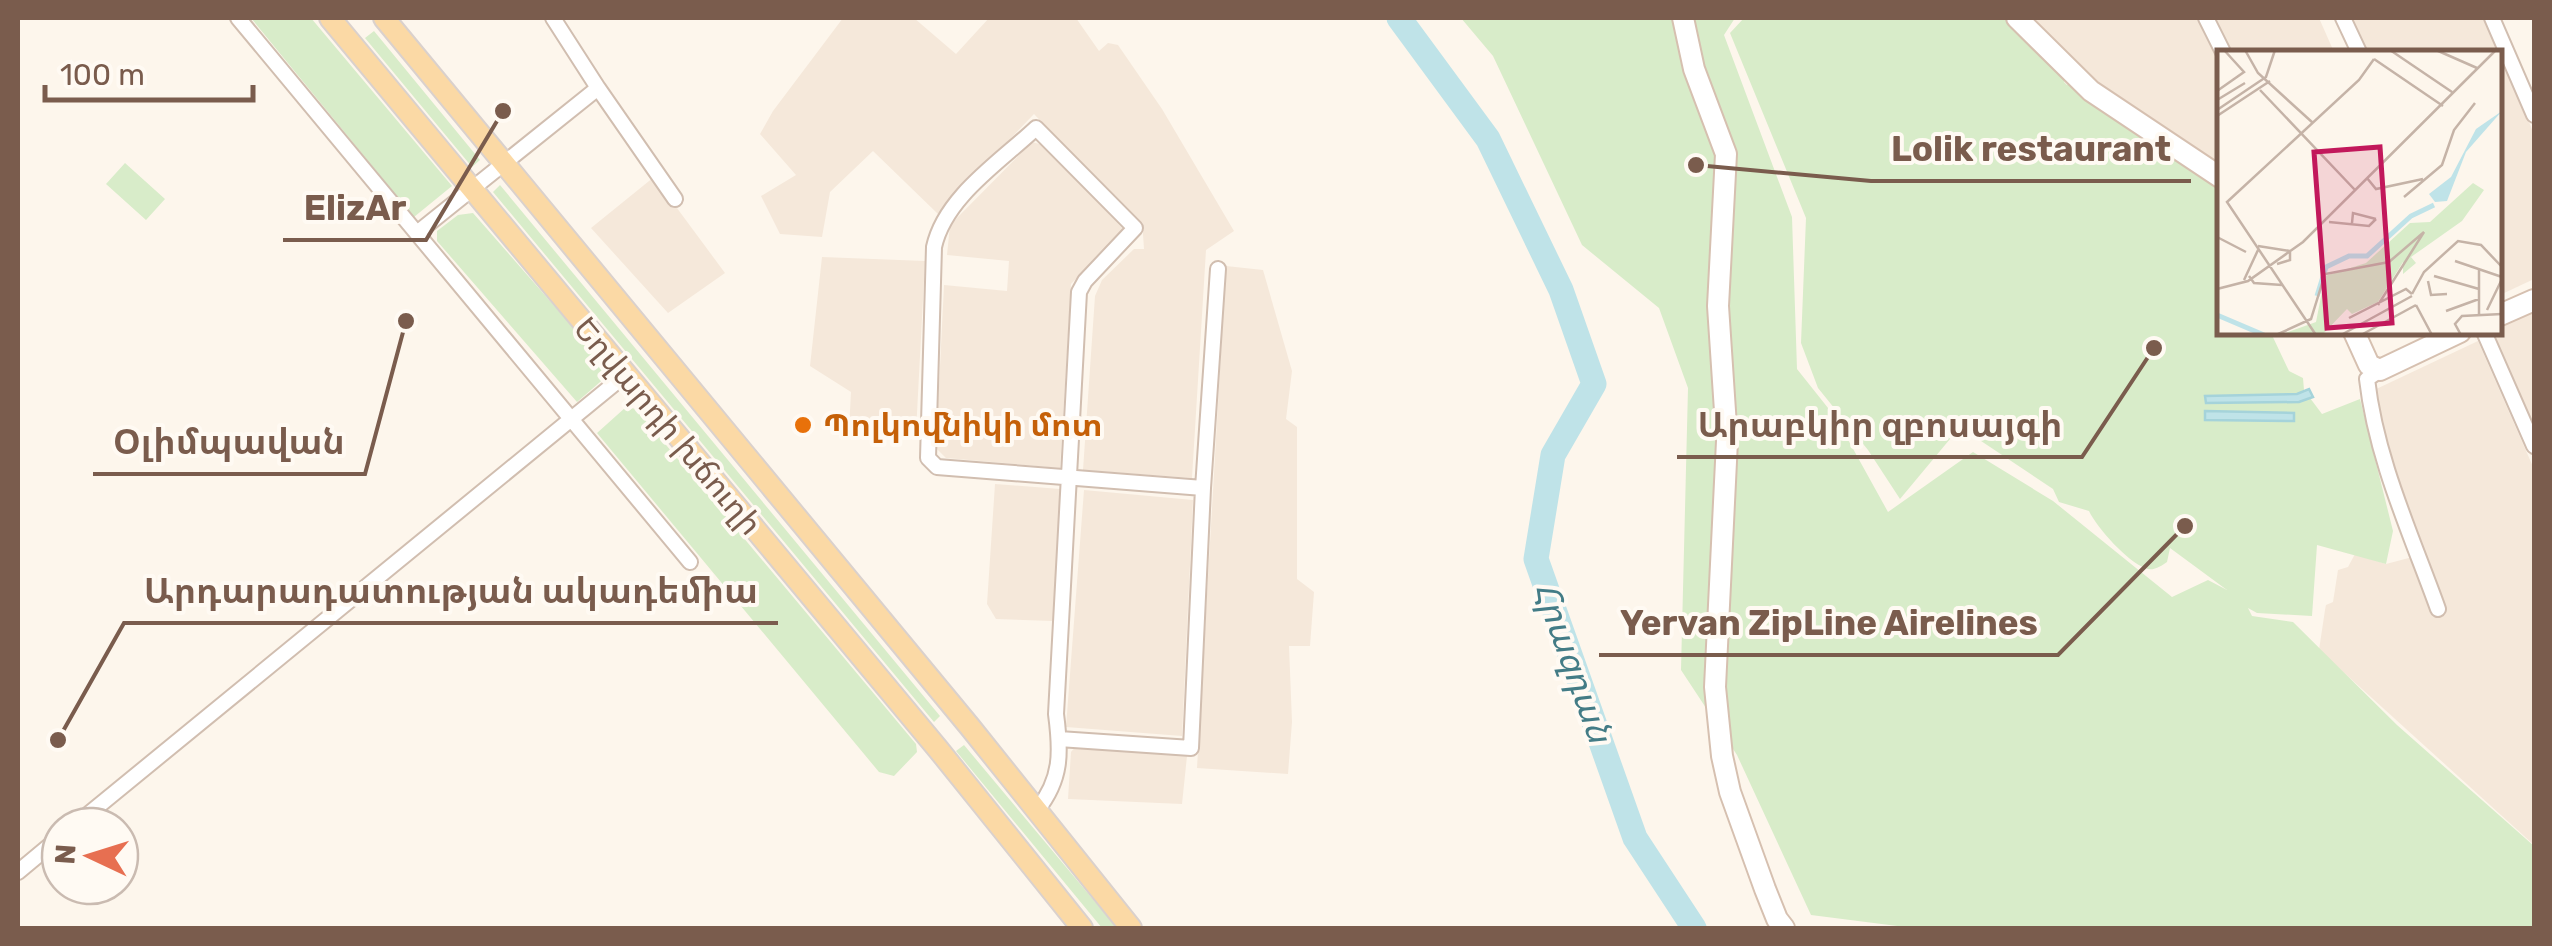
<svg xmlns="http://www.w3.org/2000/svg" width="2552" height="946" font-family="Rubik,'Noto Sans Armenian',sans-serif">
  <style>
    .residential { fill: #f5e8da }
    .green { fill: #d8ecc9 }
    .water { fill: #bfe3e8; stroke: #a5d3da; stroke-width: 2.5 }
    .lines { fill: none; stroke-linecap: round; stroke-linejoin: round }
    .river { stroke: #bfe3e8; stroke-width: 25 }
    .street-casing { stroke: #d1beb0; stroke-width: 18 }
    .secondary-casing { stroke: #d6c0b0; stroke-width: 24 }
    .primary-casing { stroke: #dad1cd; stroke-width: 24 }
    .street { stroke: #fff; stroke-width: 14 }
    .secondary { stroke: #fff; stroke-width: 20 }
    .primary { stroke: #fbd9a5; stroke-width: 20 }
    .food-dot { fill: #e8710a; stroke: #fffaf3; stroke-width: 4 }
    .labels { text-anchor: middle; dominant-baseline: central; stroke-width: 8; stroke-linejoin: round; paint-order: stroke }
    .food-label { font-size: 32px; font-weight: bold; fill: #c56008; stroke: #fffaf3; text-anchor: start }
    .street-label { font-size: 32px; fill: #7a5c4d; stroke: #fffaf3 }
    .water-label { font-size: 35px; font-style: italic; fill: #437c86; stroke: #fffaf3 }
    .inset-river { fill: none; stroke: #bfe3e8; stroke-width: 5 }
    .inset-road { fill: none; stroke: #c5b3a7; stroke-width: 2.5 }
    .view { fill: #c2185b; fill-opacity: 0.15; stroke: #c2185b; stroke-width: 5 }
    .inset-edge { fill: none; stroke: #7a5c4d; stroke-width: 5 }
    .leader { fill: none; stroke: #7a5c4d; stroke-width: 4 }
    .callout-dot { fill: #7a5c4d; stroke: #fffaf3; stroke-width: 4 }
    .callout-label { font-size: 35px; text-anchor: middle; font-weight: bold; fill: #7a5c4d; stroke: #fffaf3; stroke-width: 8; stroke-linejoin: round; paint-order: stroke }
  </style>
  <rect width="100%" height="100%" fill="#fdf6ec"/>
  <path class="residential" d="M843,18h71l42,36 33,-36h87l23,33 9,-8 10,2 44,64 72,122 -28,19 -14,228 -109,-8 12,-174 7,-16 32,-31h10l-1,-15 -1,-7 -108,-113 -96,100 -65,-63 -43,41 -8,45 -42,-3 -19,-38 35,-21 -36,-41 13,-23z
    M2035,18h167l17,35v119l-103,-69 -63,-57z
    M2211,18h108l15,34h-106z
    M2349,18h135l15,34h-134z
    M2500,53l34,81v145l-34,16z
    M1032,142l11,3 81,85 -53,54 -11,184 -114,-10 -10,-10 8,-163 63,6 2,-30 -62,-6 3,-30z
    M654,177l71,96 -57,40 -77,-85z
    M822,257l103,4 -9,171 -67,-2 2,-38 -41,-26z
    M1226,266l37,4 29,101 -6,48 11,8v152l17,13 -4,54h-21l3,76 -4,52 -91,-6z
    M2534,312v115l-41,-94 7,-1v-5z
    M2478,341l56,128v376l-215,-195 6,-40 1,-5 7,-3 5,-32 10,-3 7,-13 31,10 34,-9 -48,-164z
    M995,484l65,5 -7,132 -57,-2 -9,-15z
    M1084,490l109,10 -11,236 -116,-9z
    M1076,746l111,10 -5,48 -114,-5 3,-47z"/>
  <path class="green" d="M251,18h60l141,168 -38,31z
    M1461,18h274l-11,17 68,182 5,152 39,49 52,94 85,-60 80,49 119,96 36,-17 19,10 -57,-42 -3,14c-6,4 -14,10 -22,6 -17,-6 -48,-40 -56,-57l-30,-9 -6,-13 -93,-62 -60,72 -32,-49 -50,-62 -17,-45 5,-125 -76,-185 14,-15h265l59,58 -4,6 3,3 6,-6 87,69 -5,8 3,2 8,-9 53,35 1,148 51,1 18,38 14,7 1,12 18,24 38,-15 33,132 -7,33 -69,-19 -5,71 -55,-3 -9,-5 4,8 41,6 104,103 137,121v82h-621l-102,-13 -74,-160 -56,-85 7,-282 -29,-80 -77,-63 -89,-189z
    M374,31l106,129 -8,7 -107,-129z
    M125,163l40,36 -19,21 -40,-36z
    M500,185l440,531 -6,6 -441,-530z
    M473,213l133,152 1,11 -30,26 -140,-161v-10l21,-16z
    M626,407l10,2 280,335 1,8 -23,24 -15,-4 -282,-339z
    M964,745l153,183h-15l-146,-177z"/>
  <path class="water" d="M2309,389l4,8 -14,5 -93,1 -1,-7 92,-2z
    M2205,411l89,2v8l-89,-1z"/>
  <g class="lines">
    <path class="river" d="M1399,18l89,121 73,151 33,94 -41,71 -17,104 99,279 59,90"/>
    <defs>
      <path id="street" d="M238,18l452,544
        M2206,18l17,34
        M2343,18l16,34
        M2492,18l42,97
        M598,88l77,111
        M417,233l181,-145 -45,-70
        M2484,332l50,114
        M2380,370l-13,9c9,80 44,155 71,230
        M1059,739l132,9 12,-260
        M1037,810c25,-31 24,-58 19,-96l23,-422 6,-11 50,-53 -99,-100c-36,34 -91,69 -102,119l-6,211 9,9 266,21 15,-219
        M74,826l551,-451
        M18,872l42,-35"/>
      <path id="secondary" d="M1683,18l11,51 32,85 -8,152 9,135 -12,246 7,69 8,36 35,97 12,30 7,9
        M2017,18l74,73 129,86
        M2500,315l34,-15
        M2354,332l15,33 11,5 80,-38"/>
      <path id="primary" d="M330,18l608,731 144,179
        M384,18l586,709 161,201"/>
    </defs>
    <use href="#street" class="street-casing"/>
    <use href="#secondary" class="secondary-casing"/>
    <use href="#primary" class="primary-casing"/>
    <use href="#street" class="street"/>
    <use href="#secondary" class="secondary"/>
    <use href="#primary" class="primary"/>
  </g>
  <circle class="food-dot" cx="803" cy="425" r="10"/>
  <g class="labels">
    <g class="food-label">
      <text x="823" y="425">Պոլկովնիկի մոտ</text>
    </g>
    <g class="street-label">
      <text transform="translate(668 426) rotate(50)">Եղվարդի խճուղի</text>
    </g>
    <g class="water-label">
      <text transform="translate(1573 662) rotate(70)">Հրազդան</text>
    </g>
  </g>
  <g transform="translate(2217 50)">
    <rect width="285" height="285" fill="#fdf6ec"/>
    <path d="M256,133l11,7 -22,31 -51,36 5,6 -13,11v-12l-25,40 -26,12 -5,-5 -25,26h-42l36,-13 9,-46 41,-13 44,-40 20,-1z" fill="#d8ecc9"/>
    <path d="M285,61l-36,41 -19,49 -12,1 -6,-8 22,-17 25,-48z" fill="#bfe3e8"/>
    <path class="inset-river" d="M100,246l9,-29 23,-11h18l44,-40 23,-11M0,265l47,20"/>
    <path class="inset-road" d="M28,0l13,23 55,50M173,0l62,42M219,0l41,18M157,9l69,47M43,40l95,100M0,41l27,-19 -20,-22M0,50l28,-17M0,60l49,-33 9,-27M0,66l53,-35M150,128l9,11 47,-10M187,147l38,-32 12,-35 21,-27M112,172l40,4 7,-7M135,173l1,-10 23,6M0,187l29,15M41,196l32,5v9l-13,4M238,211l47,16M262,220v45M32,226l5,7 28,2M217,226l45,13M27,230l14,-30M211,231l3,14 16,-1M0,239l31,-8 55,-39 193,-192M195,244l12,-22 34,-31 23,4 21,22M199,255l16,30M270,260l15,-31M229,261l33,-12M132,268l57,-29 6,5M59,285l35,-16 14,-45 64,-12 35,-30 -46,73M99,285l-89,-133 132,-122 15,-21M124,285l71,-39M144,285l55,-30M244,285l-6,-11 7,-8 40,-2"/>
    <path class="view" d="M163,97l12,176 -65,5 -13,-176z"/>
    <rect width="285" height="285" class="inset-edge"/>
  </g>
  <path class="leader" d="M1696 165L1871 181H2191M503 111L426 240H283M2154 348L2082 457H1677M406 321L365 474H93M58 740L124 623H778M2185 526L2058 655H1599"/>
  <g class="callout-dot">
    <circle cx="1696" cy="165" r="10"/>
    <circle cx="503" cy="111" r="10"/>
    <circle cx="2154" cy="348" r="10"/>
    <circle cx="406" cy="321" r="10"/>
    <circle cx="58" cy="740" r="10"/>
    <circle cx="2185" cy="526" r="10"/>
  </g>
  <g class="callout-label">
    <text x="2031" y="161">Lolik restaurant</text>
    <text x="355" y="220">ElizAr</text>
    <text x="1880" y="437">Արաբկիր զբոսայգի</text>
    <text x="229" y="454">Օլիմպավան</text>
    <text x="451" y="603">Արդարադատության ակադեմիա</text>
    <text x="1829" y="635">Yervan ZipLine Airelines</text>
  </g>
  <rect width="2552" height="946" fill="none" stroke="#7a5c4d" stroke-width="40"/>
  <g transform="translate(90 856) rotate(274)"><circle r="48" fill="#fffaf3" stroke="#cabbb1" stroke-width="2.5"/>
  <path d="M0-8L18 38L0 25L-18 38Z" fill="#e76f51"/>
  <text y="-15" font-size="28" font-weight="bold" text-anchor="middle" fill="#7a5c4d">N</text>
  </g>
  <path d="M45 85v15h208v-15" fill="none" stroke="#7a5c4d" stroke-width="5"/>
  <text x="60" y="85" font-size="30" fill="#7a5c4d" stroke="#fffaf3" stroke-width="8" paint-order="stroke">100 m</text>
</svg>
